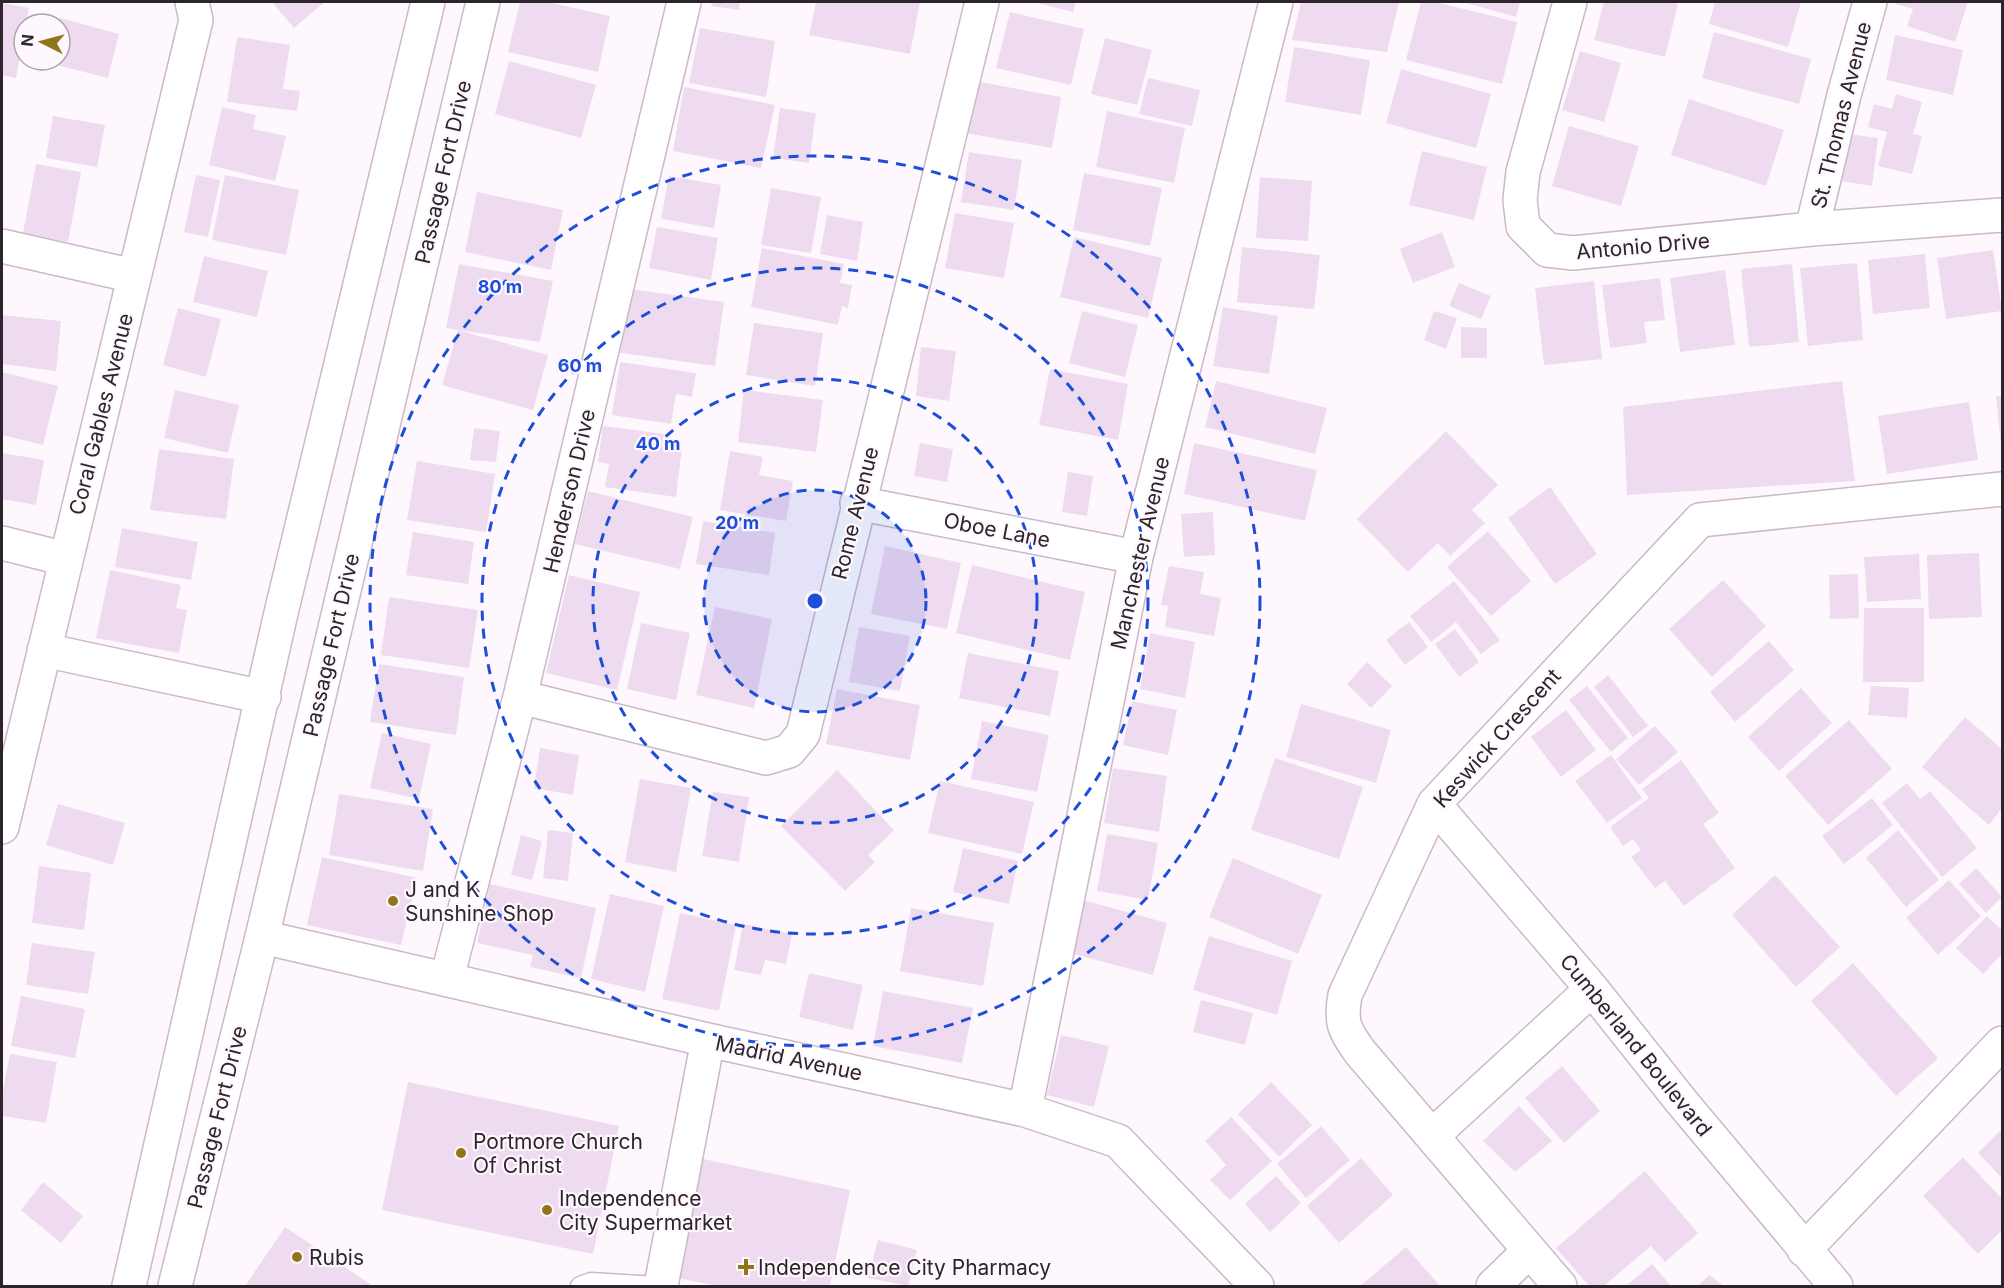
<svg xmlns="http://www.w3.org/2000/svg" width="2004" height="1288" font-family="Inter,sans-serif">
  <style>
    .building { fill: #efdbef }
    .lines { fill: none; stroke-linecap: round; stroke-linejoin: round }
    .service-casing { stroke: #cbb8cb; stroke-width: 21 }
    .minor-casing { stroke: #cbb8cb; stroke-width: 36 }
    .secondary-casing { stroke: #cbb8cb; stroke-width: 36 }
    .service { stroke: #fff; stroke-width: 18 }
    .minor { stroke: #fff; stroke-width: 33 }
    .secondary { stroke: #fff; stroke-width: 33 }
    .ring { fill: none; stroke: #1d4ed8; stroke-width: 3; stroke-dasharray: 10 8 }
    .poi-dot { fill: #92741a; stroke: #fef7fe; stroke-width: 2 }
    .labels { text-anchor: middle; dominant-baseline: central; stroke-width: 4.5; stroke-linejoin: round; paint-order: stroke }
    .street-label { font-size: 21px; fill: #2c252c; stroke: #fef7fe }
    .poi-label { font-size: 21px; fill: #2c252c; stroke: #fef7fe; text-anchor: start }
    .centre { fill: #1d4ed8; stroke: #fef7fe; stroke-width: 3 }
    .ring-label { font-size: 18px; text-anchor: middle; font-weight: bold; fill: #1d4ed8; stroke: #fef7fe; stroke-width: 4.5; stroke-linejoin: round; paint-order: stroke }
  </style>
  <rect width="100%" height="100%" fill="#fef7fe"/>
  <path class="building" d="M272,2h53l-31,26z
    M520,2h27l63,14 -12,56 -90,-20z
    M712,2h28l-1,8 -28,-4z
    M816,2h104l-10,52 -101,-19z
    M1034,2h42l-3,10z
    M1301,2h98l-12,50 -95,-12z
    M1421,2h14l82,20 -15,62 -96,-24z
    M1463,2h57l-4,15z
    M1604,2h63l11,2 -13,53 -71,-17z
    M1715,2h86l-13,45 -79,-23z
    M1897,2h71l-13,40 -48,-16 6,-17 -17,-5z
    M2,3l27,5 -13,70 -14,-3z
    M1010,12l74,17 -13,56 -75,-17z
    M60,18l59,16 -11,44 -59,-15 1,-3h10z
    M700,28l75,13 -9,56 -77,-14z
    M1714,32l97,27 -12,45 -97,-26z
    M1895,35l68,15 -10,45 -67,-15z
    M237,37l53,8 -7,44 17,2 -3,20 -70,-9z
    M1105,38l47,12 -15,55 -46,-11z
    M1294,47l76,13 -9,55 -76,-13z
    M1580,51l41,12 -17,59 -42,-12z
    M509,61l87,24 -15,53 -86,-24z
    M1401,69l90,25 -15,54 -90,-25z
    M1148,78l52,12 -8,36 -53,-12z
    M974,81l87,16 -9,51 -87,-15z
    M684,87l91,18 -14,63 -88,-17z
    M1896,94l26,8 -9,32 9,2 -10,38 -34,-8 9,-34 -19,-5 6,-23 18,5z
    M1689,99l95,31 -18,56 -95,-31z
    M222,107l34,8 -3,14 33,7 -11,45 -66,-16z
    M780,108l36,5 -7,50 -36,-5z
    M1107,111l78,17 -11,55 -78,-16z
    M53,116l52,9 -8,42 -51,-9z
    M1569,126l70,20 -18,60 -69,-20z
    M1848,134l30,4 -6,48 -31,-5z
    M1422,151l65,16 -13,53 -65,-15z
    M969,152l53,8 -8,50 -53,-8z
    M36,164l45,8 -13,70 -45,-9z
    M1084,173l78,15 -12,58 -77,-16z
    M196,175l24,5 -12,57 -24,-5z
    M225,175l74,15 -13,65 -74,-15z
    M669,176l52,9 -7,43 -53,-9z
    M1260,177l52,4 -4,60 -52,-3z
    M771,188l50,9 -10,56 -50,-8z
    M477,192l86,18 -12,60 -86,-18z
    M955,213l59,10 -10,55 -59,-10z
    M827,215l36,7 -6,39 -37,-7z
    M657,227l61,11 -7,42 -62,-12z
    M1442,232l13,35 -42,16 -13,-34z
    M1074,237l88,21 -14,60 -88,-21z
    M1242,247l78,8 -6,54 -77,-7z
    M762,248l82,16 -4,19 12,2 -4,23 -6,-2 -4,19 -87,-18z
    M1993,250l9,61 -56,8 -9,-61z
    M1925,254l5,54 -57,6 -5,-54z
    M204,256l64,15 -11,46 -64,-15z
    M1857,263l6,77 -55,6 -8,-78z
    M459,264l94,17 -13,61 -82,-12 90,25 -15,55 -91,-25 16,-55 -12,-2z
    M1792,264l7,78 -50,5 -8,-78z
    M1725,270l10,75 -55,7 -10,-74z
    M1660,278l5,42 -21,2 3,21 -37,5 -8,-63z
    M1594,281l8,78 -58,6 -9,-77z
    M1459,283l32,13 -10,23 -32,-13z
    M623,288l101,14 -9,64 -100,-14z
    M1223,307l55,9 -9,58 -56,-8z
    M178,308l43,11 -15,58 -43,-12z
    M1082,311l56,14 -13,52 -56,-14z
    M1434,311l23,7 -11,31 -22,-9z
    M2,315l59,6 -5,50 -54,-7z
    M754,323l69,10 -8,53 -69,-11z
    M1461,327l26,1v30h-26z
    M921,347l35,4 -7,50 -33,-5z
    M620,362l76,11 -4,24 -16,-3 -5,30 -59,-9z
    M1050,369l78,15 -10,56 -79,-15z
    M2,372l56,14 -15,59 -41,-10z
    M1216,381l111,27 -12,46 -110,-27z
    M1842,381l13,100 -228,14 -4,-88z
    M175,390l64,15 -11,48 -64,-15z
    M744,390l79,10 -7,52 -78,-10z
    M1996,396h6v48h-1z
    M1969,402l9,58 -91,14 -9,-58z
    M603,426l61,8 -2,11 20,3 -6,49 -71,-10 4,-23 -11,-2z
    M474,428l26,3 -4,31 -26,-2z
    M1446,431l52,54 -26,25 13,13 -35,33 -12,-13 -30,29 -51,-53z
    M920,443l33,6 -6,33 -33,-6z
    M1194,443l123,27 -12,51 -121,-27z
    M159,449l75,10 -8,60 -76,-9z
    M730,451l33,6 -4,18 34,6 -7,40 -66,-11z
    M2,453l42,7 -8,45 -34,-6z
    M417,461l78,13 -9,58 -79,-12z
    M1068,472l25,4 -6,40 -25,-4z
    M1550,487l47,67 -42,30 -47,-66z
    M588,491l105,26 -13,52 -105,-25z
    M1213,512l2,43 -31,2 -3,-43z
    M703,521l72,12 -6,42 -73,-11z
    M122,528l76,14 -7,38 -76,-13z
    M1488,531l43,50 -40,35 -44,-49z
    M413,532l61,10 -6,42 -62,-9z
    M885,546l76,17 -14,66 -76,-15z
    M1979,553l3,64 -53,2 -2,-64z
    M1919,554l2,45 -54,3 -3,-45z
    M972,565l113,27 -15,68 -114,-27z
    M1169,566l35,6 -4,22 21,4 -7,38 -49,-9 3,-21 -7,-1z
    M110,570l71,15 -5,23 11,2 -8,43 -83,-15z
    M1858,574l1,44 -29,1 -1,-44z
    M569,575l71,17 -23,98 -71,-17z
    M1723,580l43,46 -54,51 -43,-48z
    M1454,581l46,59 -19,14 -25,-32 -25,20 -21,-26z
    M389,597l89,13 -9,58 -88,-13z
    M715,607l57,12 -18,89 -58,-13z
    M1864,608h60v74h-61z
    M1409,622l19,25 -23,18 -19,-25z
    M641,623l49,10 -14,67 -49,-11z
    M859,627l51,9 -10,55 -51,-9z
    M1455,629l24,33 -20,15 -24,-33z
    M1150,633l45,9 -10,56 -45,-9z
    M1769,641l25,29 -59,52 -25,-30z
    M968,653l91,18 -9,45 -91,-18z
    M1367,662l25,24 -21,22 -24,-24z
    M379,664l85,13 -8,58 -86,-13z
    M1608,675l40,51 -15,11 -39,-50z
    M1587,686l41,52 -17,14 -42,-52z
    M1871,686l38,2 -2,30 -39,-3z
    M1801,688l31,35 -53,48 -31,-34z
    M837,689l83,16 -10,55 -84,-16z
    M1132,701l45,9 -9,45 -45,-10z
    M1301,704l90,26 -15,53 -90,-26z
    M1566,710l30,40 -35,27 -30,-40z
    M1965,717l37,32v59l-13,17 -67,-58z
    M1849,720l43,49 -64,56 -43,-49z
    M982,721l67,14 -12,57 -66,-13z
    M1655,726l23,26 -39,33 -23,-26z
    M382,733l49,11 -12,55 -49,-11z
    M540,748l39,7 -6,40 -39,-7z
    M1611,755l31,43 -35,25 -32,-42z
    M1275,758l88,29 -24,72 -88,-29z
    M1681,760l38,53 -16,11 32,44 -51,38 -19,-25 -10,7 -24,-31 10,-7 -8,-11 -10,7 -13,-19 39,-29 -7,-9z
    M1113,768l54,8 -8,56 -55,-9z
    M837,770l57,60 -26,25 7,7 -30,29 -64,-65z
    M640,779l51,9 -15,84 -51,-10z
    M940,781l94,21 -12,52 -94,-21z
    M1907,783l13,16 10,-8 47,57 -35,29 -60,-74z
    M713,792l36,5 -10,65 -37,-6z
    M339,794l94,15 -10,62 -94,-16z
    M1872,798l21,27 -49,39 -22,-28z
    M58,804l67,19 -12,42 -67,-20z
    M548,830l25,3 -5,48 -25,-3z
    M1898,830l41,50 -33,27 -40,-49z
    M1107,834l51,9 -10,57 -51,-9z
    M521,835l21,6 -10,39 -21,-5z
    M963,848l55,13 -9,43 -56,-12z
    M322,857l95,21 -16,67 -94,-20z
    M1233,858l89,37 -24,59 -89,-37z
    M39,866l52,7 -7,57 -52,-7z
    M1976,868l26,29 -16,16 -27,-29z
    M1775,875l65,72 -44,40 -64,-72z
    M1949,880l32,36 -43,39 -32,-37z
    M490,884l106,24 -15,70 -51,-11 3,-12 -56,-12z
    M610,894l54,12 -19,86 -54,-13z
    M1083,900l84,23 -14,52 -83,-22z
    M911,908l83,15 -11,63 -83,-15z
    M680,913l56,12 -17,86 -57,-12z
    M1987,916l15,14v24l-19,20 -27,-26z
    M743,924l49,10 -6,30 -21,-4 -4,15 -27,-5z
    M1209,936l83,25 -15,54 -84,-25z
    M32,943l63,9 -7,42 -62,-9z
    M1853,963l85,95 -42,38 -85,-95z
    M809,973l54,12 -10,45 -54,-13z
    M883,991l90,17 -11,55 -89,-17z
    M21,996l64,13 -10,49 -64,-12z
    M1201,1000l52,13 -8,32 -52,-13z
    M1061,1035l48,11 -15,61 -47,-12z
    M10,1054l47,8 -11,61 -44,-7v-20z
    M1562,1066l38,45 -36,32 -39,-45z
    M408,1082l211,44 -26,128 -211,-44z
    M1271,1082l41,43 -33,32 -41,-43z
    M1519,1106l33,35 -37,31 -32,-31z
    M1231,1117l41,44 -42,39 -20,-20 16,-15 -21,-24z
    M1321,1126l29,34 -44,38 -29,-34z
    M2002,1129v49l-24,-25z
    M1963,1157l39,42v31l-24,24 -55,-58z
    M1361,1158l32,37 -54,48 -32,-37z
    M703,1159l147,31 -20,96h-113l-39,-8z
    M1645,1171l53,62 -33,29 -14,-16 -47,40h-15l-33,-38z
    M1276,1176l25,27 -31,29 -25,-28z
    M43,1182l40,34 -22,27 -40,-33z
    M285,1227l88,59h-128z
    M878,1240l39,10 -9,36 -40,-8z
    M1406,1247l34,39h-80z
    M1652,1264l19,22h-45z
    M1709,1275l15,11h-26z"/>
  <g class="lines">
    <defs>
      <path id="service" d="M580,1286l11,-4 65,4"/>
      <path id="minor" d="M1570,2l-47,170 -3,28 3,26 24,24 26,3 239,-24 190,-14
        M1812,229l32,-134 26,-93
        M2,246l132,30
        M857,503l279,54
        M2,543l64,16
        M44,650l220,47
        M520,697l246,61 23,-7 14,-17 179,-732
        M1434,804l158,185 89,112 155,185
        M2,827l194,-807 -4,-18
        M262,937l446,103 317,70 93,31 139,145
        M447,978l73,-281 164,-695
        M1025,1110l111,-553 140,-555
        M1433,1135l159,-146
        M1804,1250l198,-207
        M661,1286l47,-246
        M1493,1286l36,-35
        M1560,1286l-200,-234c-16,-22 -20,-30 -15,-57l89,-191 266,-284 302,-31"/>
      <path id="secondary" d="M129,1286l152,-673 147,-611
        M175,1286l87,-349 221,-935"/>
    </defs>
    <use href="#service" class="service-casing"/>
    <use href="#minor" class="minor-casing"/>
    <use href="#secondary" class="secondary-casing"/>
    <use href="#service" class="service"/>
    <use href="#minor" class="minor"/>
    <use href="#secondary" class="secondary"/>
  </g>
  <circle cx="815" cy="601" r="111" fill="#1d4ed8" fill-opacity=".12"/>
  <g class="ring">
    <circle cx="815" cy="601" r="111"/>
    <circle cx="815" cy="601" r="222"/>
    <circle cx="815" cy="601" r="333"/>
    <circle cx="815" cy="601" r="445"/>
  </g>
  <g class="poi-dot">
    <circle cx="393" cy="901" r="6"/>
    <circle cx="461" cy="1153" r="6"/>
    <circle cx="547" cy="1210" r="6"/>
    <circle cx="297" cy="1257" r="6"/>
    <path d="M743 1258h6v6h6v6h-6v6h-6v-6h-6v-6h6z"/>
  </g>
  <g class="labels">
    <g class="street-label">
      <text transform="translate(1841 115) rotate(-76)">St. Thomas Avenue</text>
      <text transform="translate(443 172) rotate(-77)">Passage Fort Drive</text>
      <text transform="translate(1643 246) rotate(-5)">Antonio Drive</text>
      <text transform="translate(101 414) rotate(-76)">Coral Gables Avenue</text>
      <text transform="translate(569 491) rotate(-77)">Henderson Drive</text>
      <text transform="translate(855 513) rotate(-76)">Rome Avenue</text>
      <text transform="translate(997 530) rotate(11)">Oboe Lane</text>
      <text transform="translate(1140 553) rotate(-77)">Manchester Avenue</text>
      <text transform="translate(331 645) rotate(-77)">Passage Fort Drive</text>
      <text transform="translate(1497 738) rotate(-48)">Keswick Crescent</text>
      <text transform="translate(1636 1045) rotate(51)">Cumberland Boulevard</text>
      <text transform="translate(789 1058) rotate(12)">Madrid Avenue</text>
      <text transform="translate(217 1117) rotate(-76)">Passage Fort Drive</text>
    </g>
    <g class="poi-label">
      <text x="405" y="889">J and K<tspan x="405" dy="24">Sunshine Shop</tspan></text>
      <text x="473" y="1141">Portmore Church<tspan x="473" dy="24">Of Christ</tspan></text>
      <text x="559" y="1198">Independence<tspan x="559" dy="24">City Supermarket</tspan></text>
      <text x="309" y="1257">Rubis</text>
      <text x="758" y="1267">Independence City Pharmacy</text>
    </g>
  </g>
  <circle cx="815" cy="601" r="9" class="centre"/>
  <g class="ring-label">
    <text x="500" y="293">80 m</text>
    <text x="580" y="372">60 m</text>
    <text x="658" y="450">40 m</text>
    <text x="737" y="529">20 m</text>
  </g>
  <rect width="2004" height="1288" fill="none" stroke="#2c252c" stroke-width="6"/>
  <g transform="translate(42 42) rotate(276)"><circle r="28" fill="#fef7fe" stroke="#aaa3aa" stroke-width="1.5"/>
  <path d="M0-4.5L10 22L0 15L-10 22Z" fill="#92741a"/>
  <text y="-9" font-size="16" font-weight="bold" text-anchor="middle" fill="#2c252c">N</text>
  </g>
</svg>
